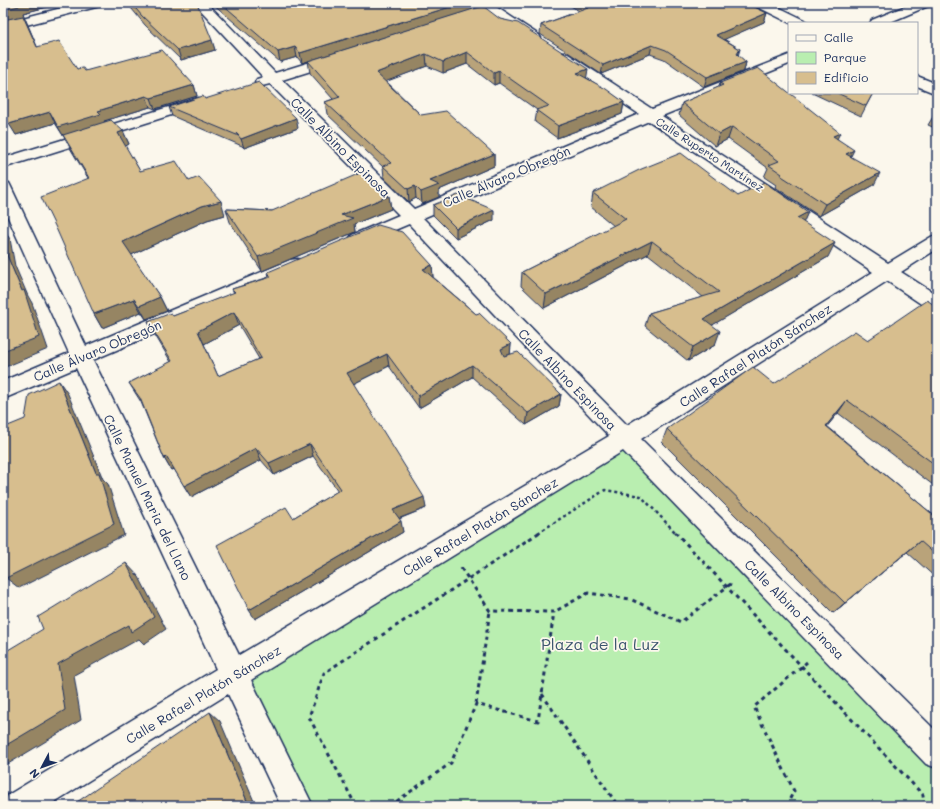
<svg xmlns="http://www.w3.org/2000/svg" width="940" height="809" font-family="Mali,sans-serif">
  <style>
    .green { fill: #b9eeb0; stroke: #6a8e87 }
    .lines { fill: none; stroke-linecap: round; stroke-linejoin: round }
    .minor-casing { stroke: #1b2f5e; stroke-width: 3 }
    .secondary-casing { stroke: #1b2f5e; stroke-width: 3 }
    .path-far1 { stroke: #1b2f5e; stroke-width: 2.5; stroke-dasharray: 3 3; stroke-linecap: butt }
    .path { stroke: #1b2f5e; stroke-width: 3; stroke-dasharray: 4 4; stroke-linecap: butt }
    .minor { fill: #fbf7ec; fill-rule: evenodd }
    .secondary { fill: #fbf7ec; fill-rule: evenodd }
    .wall { fill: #b9a37a; stroke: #1b2f5e; fill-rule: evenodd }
    .shaded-wall { fill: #968563; stroke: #1b2f5e }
    .building { fill: #d7be8e; stroke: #1b2f5e; fill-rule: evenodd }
    .labels { text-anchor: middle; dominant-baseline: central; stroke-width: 3.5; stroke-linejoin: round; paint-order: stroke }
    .far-street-label { font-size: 11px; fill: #1b2f5e; stroke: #fbf7ec }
    .street-label { font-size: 13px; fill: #1b2f5e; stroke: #fbf7ec }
    .near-park-label { font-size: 16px; fill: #3b556e; stroke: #fbf7ec }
  </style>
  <rect width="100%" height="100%" fill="#fbf7ec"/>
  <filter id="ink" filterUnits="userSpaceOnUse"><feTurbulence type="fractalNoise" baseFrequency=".025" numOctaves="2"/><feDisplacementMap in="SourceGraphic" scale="8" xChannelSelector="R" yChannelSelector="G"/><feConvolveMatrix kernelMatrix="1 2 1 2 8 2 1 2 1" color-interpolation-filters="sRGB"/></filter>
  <g filter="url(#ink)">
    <path class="green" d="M625,438l312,315v53h-640l-63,-132z"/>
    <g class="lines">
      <defs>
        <path id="minor" d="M81,3h21l-2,3 -97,25v-8z
          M194,3h13l68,70 58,-18 5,-1 5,1 2,3 -2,3 -61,19 132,129 225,-95 -81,-54 -2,-3 2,-3 5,-1 5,1 84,55 137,-54v9l-127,52 226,147 43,-26 6,-2v14l-36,23 36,23v17l-7,-2 -43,-29 -246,158 296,293v36l-11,-4 -303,-313 -372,229 62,126h-32l-53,-112 -180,112h-45l5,-11 208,-126 -140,-301 -73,31v-18l66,-28 -66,-147v-24l6,1 2,4 75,159 204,-86 7,-1 7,1 2,5 -2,5 -211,90 146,295 370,-219 -200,-212 -45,19 -6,2 -6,-2 -3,-4 3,-4 47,-20 -129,-131 -8,2 -5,-1 -2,-3 2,-3 6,-2zM649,121l224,151 -246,153 -204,-207z
          M476,3h14l49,32 2,3 -2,3h-10z
          M913,3h17l-2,3 -40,17h-18l2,-3z
          M198,98l5,1 2,3 -2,3 -200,63v-10z"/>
        <path id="secondary" d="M754,3h16l35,17 2,3h-17l-34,-17z
          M917,76l20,8v10l-20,-8z"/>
      </defs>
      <use href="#minor" class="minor-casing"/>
      <use href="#secondary" class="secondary-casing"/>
      <path class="path-far1" d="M538,533l67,-43 36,6 35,37"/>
      <path class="path" d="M675,532l248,263 1,11
        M461,568l29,43 64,1 34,-19 42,6 51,23 51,-39
        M542,694l76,112
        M476,704l14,-93
        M356,806l-47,-89 15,-44 216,-141
        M390,806l61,-43 25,-59 62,17 16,-109
        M786,806l8,-15 -40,-84 53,-45"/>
      <use href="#minor" class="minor"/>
      <use href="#secondary" class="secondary"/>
    </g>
    <path class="wall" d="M3,3h42l2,4 -24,6 1,3 13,31 40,22 8,2 109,14 3,11 -42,13 -5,-2 -46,14 19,10 6,13 -4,2 15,25 49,10 36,34 -18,5 -76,35 29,42 7,14 -21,8 -5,-7 -39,16 -8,-14 -6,-136 -18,-30 -5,-11h-1l-9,-14 -39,12 -12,-22z
      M127,3h70l18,47 -34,10 -36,-35z
      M212,3h260v7l28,9 87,59 37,24 -2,12 -65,24 -22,-16 2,-12 -38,-27 -5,2 -27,-21 -24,9 -16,-7 -41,15 35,34 73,39v12l-55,24v7l-17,7 -6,-6 -7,4 -25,-24 -1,-11 -56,-53 -2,-12 8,-3 -23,-26 -2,-12 -6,2 -5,-6 -17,5z
      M566,3h180l21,10 -3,9 -40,17 16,10 -2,7 8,6 -2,9 -40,16 -40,-28 -14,-5 -49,20 -61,-40 1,-9 38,-14z
      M720,83l117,55 37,47 -55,31 -44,-29 1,-2 -12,-8 4,-9 -40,-29 -13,7 -36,-31 3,-12 37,-16z
      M812,93h61l-12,23z
      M205,99l93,29 -54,20 -2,-2 -70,-30 -3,-9z
      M937,113v16l-9,-4 6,-10z
      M593,193l145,3 70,16 -5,10 25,35 -116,68 3,20 -27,16 -43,-35 4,-13 54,-16 -55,-43 -104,54 -23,-22 1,-14 92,-46 -23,-19z
      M389,196l2,13 -37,15 1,8 -93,39 -32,-49 -4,-13 46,2z
      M433,205l61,15 -38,18 -23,-23z
      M432,265l1,12 78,67 -1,10 51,40 -2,12 -33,19 -54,-48 -53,31 -30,-42 -36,18 73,124 -27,11 4,13 -148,87 38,-101 45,-27 -25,-35 -39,19 -13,-15 -70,37 -17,-28 -3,1 -7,-12 -23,-56 -12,-19 42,-21 -16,-27 -7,-13 25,-6 61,-23 -2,-4 37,-12 -1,-5zM239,325l20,34 -41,17 -14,-32z
      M937,307v181l-99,-75 -11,13 110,92v61l-30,-27 -74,61 -171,-171 5,-13 107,-45 94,-44z"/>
    <path class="shaded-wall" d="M19,3h26l2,4 -24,6 1,3 18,42 -39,-37v-11z
      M463,3h9v7l-170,53 -2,-10z
      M767,13l-3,9 -50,22 2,-9z
      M212,40l3,10 -34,10 -3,-10z
      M652,45l-2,9 -49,20 2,-9z
      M295,47l2,10 -17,5 -2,-10z
      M467,52v12l-24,9v-11z
      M426,54l1,12 -50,19 -1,-12z
      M746,62l-2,9 -40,16 3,-10z
      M588,69l-2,12 -9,-8z
      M499,71v12l-5,2v-12z
      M194,85l3,11 -42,13 -4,-11z
      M146,96l4,11 -46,14 2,3 -42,13 -6,-10 40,-16z
      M624,102l-2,12 -65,24 1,-12z
      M50,112l5,11 -39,12 -7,-11z
      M296,118l2,10 -54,20 -3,-9z
      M732,127l-4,12 -13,7 4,-12z
      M123,131l6,13 -5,3 -6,-14z
      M840,133l-6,12 -1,-9z
      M854,150l-6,12 -2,-8z
      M494,154v12l-55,24v7l-17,7 -1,-12 9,-11z
      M880,173l-6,12 -55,31 6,-12z
      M415,186l1,12 -7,4 -1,-13z
      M389,196l2,13 -37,15 1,8 -93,39 -4,-14 83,-42z
      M221,201l4,14 -18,5 -78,36 -6,-14 79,-36z
      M494,210v10l-38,18v-10z
      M808,212l-6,14 -5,-8z
      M3,229l7,10 5,27 13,30 4,7 16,46 -45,19v-17l19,-60 -16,-38 -3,-16z
      M652,241l-4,13 -104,54 2,-14z
      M835,243l-7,14 -129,76 5,-14z
      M432,265l1,13 -10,-9z
      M160,297l7,14 -21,8 -7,-13z
      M134,299l7,13 -39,16 -8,-14z
      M234,312l5,13 -35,19 -6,-13z
      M720,331l-5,14 -27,16 5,-14z
      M511,344l-1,13 -10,5 1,-13z
      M387,354l2,12 -40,20 -2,-13z
      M472,365v12l-53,31 -1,-12z
      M59,381l9,13 35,85 5,5 16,51 -105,53 -13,-10 90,-105z
      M561,394l-2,12 -33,19 2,-12z
      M847,400l-9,13 -21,26 9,-13z
      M310,444l3,12 -39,19 -5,-12z
      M256,448l5,12 -70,37 -7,-11z
      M167,457l7,11 -3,2 -7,-12z
      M424,497l2,11 -31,12 -2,-10z
      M401,521l2,11 -148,87 -6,-9z
      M920,541l-13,11 -74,61 12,-10z
      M126,563l13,14 27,52 -22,15 -5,-5 -65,36 7,45 -78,47v-20l55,-83z
      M210,712l10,9 36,85h-7z"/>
    <path class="building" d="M3,3h16h-1l1,3 -16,4z
      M131,3h66l15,37 -34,10 -36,-34z
      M221,3h242l-163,50 -5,-6 -17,5z
      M581,3h165l21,10 -51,22 24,14 -3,5 9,8 -39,15 -41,-27 -14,-5 -49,20 -62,-40 47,-17z
      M483,6l17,13 18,4 70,46 -11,4 29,16 18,13 -66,24 -22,-16 13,-4 -50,-35 -5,2 -27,-21 -24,10 -17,-8 -50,19 45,42 25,-4 48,43 -64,27 9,4 -18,7 -6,-6 -7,3 -25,-23 8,-3 -66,-61 15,-5 -32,-36z
      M23,16l14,31 22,-6 18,28 6,-1 2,3 77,-21 32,35 -43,13 -5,-2 -48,15 3,3 -43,13 -8,-15 -41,12 -6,-12v-92z
      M758,68l82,65 -7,3 21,14 -8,4 34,19 -55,31 -45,-29 2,-1 -13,-9 10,-4 -47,-34 -13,7 -37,-31 41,-18 -3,-2z
      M259,82l37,36 -55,21 -5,-6 3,3 -70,-29 34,-11 2,3z
      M837,93h36l-7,13z
      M111,120l12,11 -5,2 22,38 36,-10 13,20 10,-4 22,24 -19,5 -79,36 37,55 -21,9 -5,-7 -40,15 -38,-86 -15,-31 48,-19 -26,-43z
      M681,153l57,43 26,-14 44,30 -11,6 38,25 -131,76 16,12 -27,16 -44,-34 70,-21 -67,-51 -106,53 -24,-22 104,-53 -33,-26 46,-23z
      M365,171l24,25 -48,19 12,3 -95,39 -32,-48 46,2z
      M458,195l36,15 -38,18 -23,-23z
      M378,225l24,7 30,33 -9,4 53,45 3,-1 32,31 -10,5 3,7 14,-4 43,42 -33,19 -56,-48 -54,31 -31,-42 -40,19 77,124 -31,13 8,11 -152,89 -32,-65 69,-38 7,11 48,-29 -31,-45 -41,19 -13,-15 -72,38 -17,-29 -3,1 -24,-60 -11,-15 43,-22 -24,-39 23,-9 2,3 62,-24 -3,-3 39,-12 -3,-5zM234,312l27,46 -43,18 -20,-45z
      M3,237l3,16 16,38 2,-1 15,47 -36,14z
      M927,300l10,7v159l-90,-66 -21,26 111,92v38l-17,-15 -75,62 -178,-174 86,-62 21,17 81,-53 13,9z
      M59,381l37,92h3l15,51 -108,54 -3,-16v-134l22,-9 4,-24z
      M126,563l28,54 -23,15 -2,-7 -71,39 7,46 -62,37v-94l40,-24 -5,-12z
      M210,712l39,94h-178z"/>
  </g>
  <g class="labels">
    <g class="far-street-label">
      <text transform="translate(710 154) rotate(33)">Calle Ruperto Martínez</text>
    </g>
    <g class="street-label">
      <text transform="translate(341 147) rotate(45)">Calle Albino Espinosa</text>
      <text transform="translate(506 176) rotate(-23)">Calle Álvaro Obregón</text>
      <text transform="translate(97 350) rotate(-23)">Calle Álvaro Obregón</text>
      <text transform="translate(755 355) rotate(-33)">Calle Rafael Platón Sánchez</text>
      <text transform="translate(568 379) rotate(46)">Calle Albino Espinosa</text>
      <text transform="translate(148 497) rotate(64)">Calle Manuel Maria del Llano</text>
      <text transform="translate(480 526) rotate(-31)">Calle Rafael Platón Sánchez</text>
      <text transform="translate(795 609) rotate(45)">Calle Albino Espinosa</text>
      <text transform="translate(203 694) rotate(-31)">Calle Rafael Platón Sánchez</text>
    </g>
    <g class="near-park-label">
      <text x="600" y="643">Plaza de la Luz</text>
    </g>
  </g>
  <rect width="940" height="809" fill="none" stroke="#fbf7ec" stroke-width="16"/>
  <rect x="8" y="8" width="924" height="793" fill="none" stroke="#1b2f5e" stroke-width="1.5" filter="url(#ink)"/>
  <rect x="788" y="22" width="130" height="72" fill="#fbf7ec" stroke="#a1a7b3"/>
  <rect x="796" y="35" width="20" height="6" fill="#fbf7ec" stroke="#a1a7b3"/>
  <text x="824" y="42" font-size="12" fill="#1b2f5e">Calle</text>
  <rect x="796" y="52" width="20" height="12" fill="#b9eeb0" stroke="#a1a7b3"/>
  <text x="824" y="62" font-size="12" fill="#1b2f5e">Parque</text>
  <rect x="796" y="72" width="20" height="12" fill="#d7be8e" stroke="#a1a7b3"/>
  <text x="824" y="82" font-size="12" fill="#1b2f5e">Edificio</text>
  <g transform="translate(42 767) rotate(229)" stroke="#fbf7ec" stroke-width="3" paint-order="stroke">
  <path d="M0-3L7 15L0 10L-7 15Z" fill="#1b2f5e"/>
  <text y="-6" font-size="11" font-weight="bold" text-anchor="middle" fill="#1b2f5e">N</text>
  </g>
</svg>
